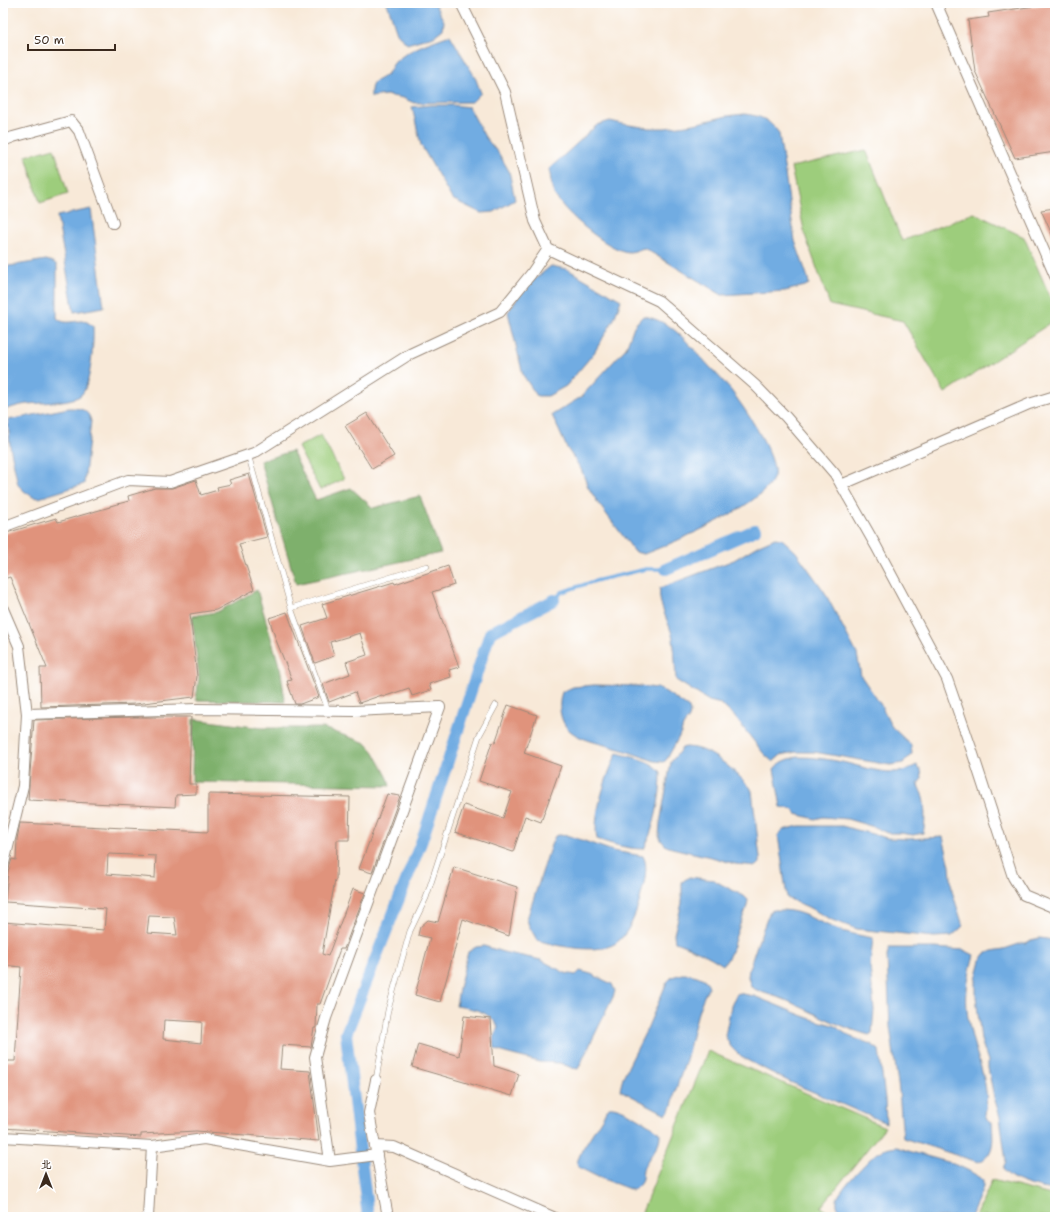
<svg xmlns="http://www.w3.org/2000/svg" width="1058" height="1220" font-family="'Shantell Sans','LXGW WenKai TC',sans-serif">
  <style>
    .green { fill: #9dcd7c; stroke: #6c7c4d }
    .forest { fill: #7eb06c; stroke: #5c6d45 }
    .water { fill: #71ace2; stroke: #566b80 }
    .lines { fill: none; stroke-linecap: round; stroke-linejoin: round }
    .stream { stroke: #71ace2; stroke-width: 3.5 }
    .canal { stroke: #71ace2; stroke-width: 12 }
    .building { fill: #e0937b; fill-rule: evenodd }
    .service-casing { stroke: #9a8a7b; stroke-width: 6 }
    .minor-casing { stroke: #9a8a7b; stroke-width: 12 }
    .service { stroke: #fff; stroke-width: 5 }
    .minor { stroke: #fff; stroke-width: 10 }
  </style>
  <rect width="100%" height="100%" fill="#fff"/>
  <filter id="ink" filterUnits="userSpaceOnUse"><feTurbulence type="fractalNoise" baseFrequency=".025" numOctaves="2"/><feDisplacementMap in="SourceGraphic" scale="8" xChannelSelector="R" yChannelSelector="G"/><feConvolveMatrix kernelMatrix="1 2 1 2 8 2 1 2 1" color-interpolation-filters="sRGB"/></filter>
  <filter id="wash" filterUnits="userSpaceOnUse"><feTurbulence type="fractalNoise" baseFrequency=".012" numOctaves="4" result="noise"/><feDisplacementMap in="SourceGraphic" scale="16" xChannelSelector="R" yChannelSelector="G"/><feGaussianBlur stdDeviation="0.9" result="paint"/><feColorMatrix in="noise" values="0 0 0 0 0 0 0 0 0 0 0 0 0 0 0 0 0 1.4 0 .05"/><feComposite in="paint" operator="in"/></filter>
  <g filter="url(#wash)">
    <rect width="100%" height="100%" fill="#f8e9d8"/>
    <path class="green" d="M54,148l14,46 -28,9 -14,-47z
      M866,150l36,91 72,-28 50,24 31,71v12l-110,73 -42,-72 -73,-16 -25,-70 -14,-68z
      M321,435l23,44 -24,11 -22,-43z
      M708,1051l177,76 -64,80 17,10h-198z
      M992,1180l63,16v21h-79z"/>
    <path class="forest" d="M292,451l24,49 35,-12 22,20 47,-12 21,57 -145,31 -36,-123z
      M257,590l24,82 4,30 -89,-2 3,-23 -7,-61 25,-4z
      M193,719l69,9h61l43,15 8,9 14,26 2,8 -198,-4z"/>
    <path class="water" d="M387,3h47l10,18 -1,8 -9,7 -27,8 -10,-11z
      M450,35l25,42 6,16 -9,9 -58,1 -11,-5 -17,-3 -15,2c-1,-18 5,-14 16,-23 4,-3 5,-10 9,-13 15,-13 35,-19 54,-26z
      M431,105h22l16,2 16,30 14,17 10,17 6,29 -21,12 -13,1 -29,-14 -31,-54 -9,-38z
      M744,114c18,2 24,5 35,19l16,108 13,37 1,6 -4,2 -20,5 -63,4 -78,-47c-4,1 -10,4 -15,4 -21,-1 -65,-40 -75,-58 -3,-7 -3,-17 -5,-25l48,-44 13,-4 13,3 26,4h16l29,-4 33,-8z
      M91,209l13,98 -30,5 -17,-96z
      M46,260l7,2 4,3v53c8,9 21,0 30,4 2,1 4,3 6,4 1,14 -2,60 -12,69 -7,7 -42,8 -54,9 -8,1 -16,4 -24,6v-143z
      M551,266l16,3 54,31 -7,19 -20,34 -28,33 -18,10h-11l-14,-21 -15,-63 9,-13 -1,-5z
      M643,316c9,1 23,7 30,13 13,10 25,25 36,37 8,9 17,17 24,27 12,16 45,64 41,83 -7,28 -103,68 -130,78l-9,-2 -37,-49 -10,-16 -7,-18 -14,-21 -15,-33 29,-18 45,-49 8,-22z
      M69,408c11,0 19,1 22,13l-7,63 -45,14 -6,-1 -9,-6 -6,-6 -8,-39 -2,-26z
      M775,538l7,1 14,13 28,39 33,63 4,22 20,29 11,22 19,18 1,9 -9,9 -13,2 -76,-13h-18l-15,3 -8,7 -9,-8 -30,-38 -13,-12 -12,-3 -33,-21c-1,-14 -1,-28 -3,-41 -3,-17 -16,-34 -13,-51l74,-28 25,-15z
      M594,685l45,1 18,2 9,4 23,16 1,4 -1,6 -6,8 -2,7 -14,26 -3,3 -10,-1c-14,-5 -27,-10 -42,-14 -13,-4 -32,-7 -43,-17 -10,-9 -11,-27 -7,-38l11,-5z
      M686,747c26,1 47,23 64,40l2,4 8,67v5l-3,3 -22,-2 -20,-6 -43,-10 -6,-2 -5,-6 -2,-4 1,-13 11,-61 11,-14z
      M617,753c14,4 35,7 44,19 0,25 -6,54 -17,77 -16,0 -33,-5 -47,-10 -5,-23 10,-65 20,-86z
      M798,757c15,0 29,2 44,5 19,4 41,13 61,9 4,-1 9,-4 14,-6l1,4 3,1 1,8 -4,6 1,5c7,7 7,34 4,44l-10,2 -12,-2h-14l-13,-6 -27,-8 -24,-2 -8,2 -19,-5 -1,-3 -3,-2 -11,-2 -7,-38c5,-7 16,-11 24,-12z
      M799,826h43l45,12 21,1 35,-2 7,29 2,25 11,35 -11,10 -18,1 -77,-8 -25,-9 -24,-13 -21,-9 -9,-63 5,-5z
      M559,835l11,1 43,15 30,5c6,10 1,28 -2,39 -3,15 -12,39 -25,48 -17,12 -60,3 -79,-3l-8,-14 -2,-7 24,-74 4,-9z
      M689,877l25,3 12,7 18,9 4,4c-2,13 -6,18 -10,30 -5,12 -6,26 -15,35 -15,-10 -31,-17 -48,-23l-1,-8 8,-31v-21z
      M773,910c25,-1 33,6 54,15 15,7 30,10 46,13l-3,28 4,44 -2,23 -3,2c-30,-8 -58,-24 -86,-36 -11,-4 -22,-6 -32,-12l-3,-10 1,-8 9,-27 12,-31z
      M1040,938l13,2 2,1v249c-15,-2 -43,-7 -52,-21l3,-7 -6,-45 -6,-20 -6,-29v-7l-7,-21 -5,-44v-17l5,-19 4,-6 7,-3 12,-2 18,-6h4l5,-3z
      M484,946l19,6 38,8 24,13 11,2 4,-4 11,3 21,10 3,7 -2,6 -35,72 -6,-1 -12,-5 -20,-1 -35,-9 -10,-4 -1,-10 4,-13c-11,-16 -24,-17 -42,-20l4,-22 8,-32 8,-5z
      M889,948h45l30,2 10,5c-9,31 -10,51 -2,82 6,24 19,52 13,77l2,5 5,3c1,15 4,34 -14,40l-75,-24 -4,-47 -9,-64 -3,-71z
      M682,974c9,0 25,2 27,13 -14,23 -16,51 -24,76 -3,10 -7,19 -10,29 -2,8 -2,17 -9,22l-46,-24 3,-13 24,-48 20,-47 5,-5z
      M737,993l17,3 54,22 28,8 4,4 11,7 20,7 8,6 6,49 1,24 -96,-41 -49,-25 -10,-10 -6,-11 6,-30z
      M609,1107c11,-2 42,18 51,26 1,14 -11,22 -16,34 -2,4 -1,10 -3,15 -2,4 -5,6 -9,8l-34,-13 -20,-10 -1,-5 5,-12z
      M897,1147c25,10 68,15 86,34v6l-12,30h-124c-7,-4 -11,-9 -10,-17 1,-9 32,-41 40,-47 6,-4 13,-5 20,-6z"/>
    <g class="lines">
      <path class="stream" d="M554,600l8,-8 33,-11 51,-12h20"/>
      <path class="canal" d="M666,569l89,-39
        M368,1217l-22,-183 76,-194 68,-207 64,-33"/>
    </g>
    <g id="blocks">
      <path class="building" d="M1055,3v149l-40,6 -40,-87 -7,-51 21,-3 -1,-4z
        M1055,208v33l-14,-31z
        M367,413l27,43 -22,13 -27,-43z
        M249,474l18,63 -28,7 15,46 -38,20 -26,4 7,62 -3,21 -59,7 -94,3 -1,-39h7l-37,-91 -7,2v-45l53,-16 2,4 52,-15v-1l19,-5 -1,-5 27,-8h17l24,-8 5,15 17,-5 -1,-3 14,-3 -2,-4z
        M448,566l6,19 -22,7 27,75 -10,3 2,7 -22,7 2,6 -19,6 -3,-8 -26,9 -1,-2 -23,8 -4,-11 -26,10 -6,-18 27,-10 -4,-12 21,-7 -7,-22 -30,9 4,14 -19,7 -13,-37 25,-8 -5,-14 72,-22 1,2z
        M287,612l32,85 -19,7h-5l-8,-23 5,-1 -16,-40 -7,-22z
        M508,705l29,10 -13,38 37,13 -20,56 -16,-6 -12,36 -58,-20 9,-27 39,13 9,-26 -33,-11 13,-39 3,1z
        M131,717h60l-2,67h7v10l-20,1 -1,12 -147,-7 6,-80z
        M208,794l142,3 -1,43h-12l-1,40h-1l-13,74 6,2 25,-67 12,4 -21,56h-4l-20,55h-3l-1,24h-2l-3,19 -29,-2 -2,24 30,2 9,70 -123,-10 -55,3v3l-138,-9v-67h12l6,-94 -18,-2v-43l101,8 2,-21 -101,-7 3,-30 4,-13 4,1 1,-21 3,-16 188,9zM108,854l48,2 -1,22 -48,-4zM149,916l25,1 3,18 -30,-2zM164,1020l38,2 -1,21 -38,-4z
        M387,794l13,2 -28,77 -13,-4z
        M454,867l63,20 -8,49 -46,-17 -23,83 -25,-7 15,-57 -12,-3 2,-8 8,-7 10,2z
        M464,1016l27,3 3,47 25,8 -7,22 -100,-29 6,-23 41,12z"/>
    </g>
  </g>
  <g filter="url(#ink)">
    <use href="#blocks" fill-opacity="0" stroke="#9a8a7b" stroke-width="1"/>
    <g class="lines">
      <defs>
        <path id="service" d="M248,454l43,154 37,102
          M291,608l136,-42
          M376,1080l12,-70 22,-79 16,-33 53,-162 17,-31"/>
        <path id="minor" d="M461,3l44,89 30,129 13,28 111,52 96,84 31,32 49,57 41,72 71,133 24,69 42,129 11,18 31,13
          M936,3l119,273
          M3,141l10,-4 58,-16 8,10 34,92
          M841,485l188,-81 26,-8
          M3,527l125,-47 42,2 84,-29 156,-99 90,-42 31,-38 17,-25
          M3,609l16,37 8,68 -4,72 -20,81
          M27,714l170,-5 157,2 86,-4 -114,311 -11,39 15,104
          M376,1080l-7,33 19,104
          M3,1137l149,9 52,-7 126,22 47,-6
          M375,1146l19,1 159,70
          M148,1217l4,-71"/>
      </defs>
      <use href="#service" class="service-casing"/>
      <use href="#minor" class="minor-casing"/>
      <use href="#service" class="service"/>
      <use href="#minor" class="minor"/>
    </g>
  </g>
  <rect width="1058" height="1220" fill="none" stroke="#fff" stroke-width="16"/>
  <g transform="translate(46 1174)" stroke="#ffffff" stroke-width="3" paint-order="stroke">
  <path d="M0-3L7 15L0 10L-7 15Z" fill="#3b2a1e"/>
  <text y="-6" font-size="11" font-weight="bold" text-anchor="middle" fill="#3b2a1e">北</text>
  </g>
  <path d="M28 44v6h87v-6" fill="none" stroke="#3b2a1e" stroke-width="2"/>
  <text x="34" y="44" font-size="12" fill="#3b2a1e" stroke="#ffffff" stroke-width="3" paint-order="stroke">50 m</text>
</svg>
